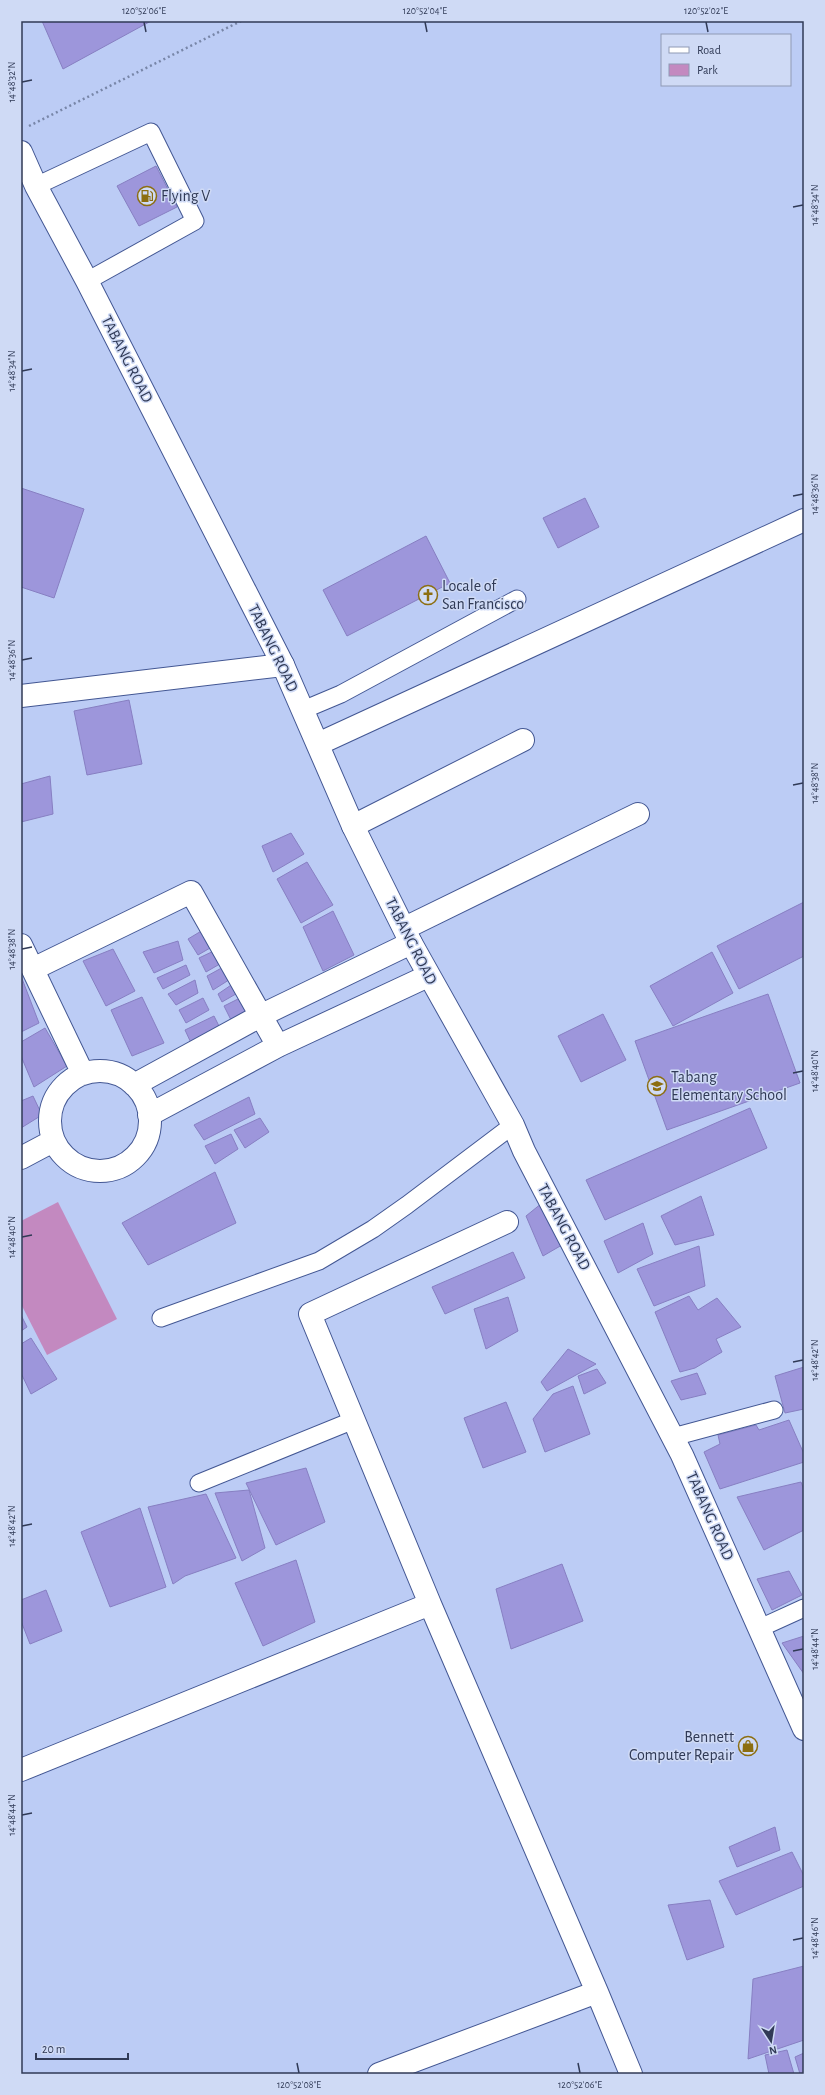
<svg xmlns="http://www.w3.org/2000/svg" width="825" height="2095" font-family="'Alegreya Sans',sans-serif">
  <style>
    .green { fill: #c389c0 }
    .building { fill: #9d96db; stroke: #877fc2 }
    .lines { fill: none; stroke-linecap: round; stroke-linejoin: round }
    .service-casing { stroke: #435793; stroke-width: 19 }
    .minor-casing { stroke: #435793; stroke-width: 24 }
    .secondary-casing { stroke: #435793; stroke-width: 24 }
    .path { stroke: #7886a8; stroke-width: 2.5; stroke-dasharray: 2 3; stroke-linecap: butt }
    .service { stroke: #fff; stroke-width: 17 }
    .minor { stroke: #fff; stroke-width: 22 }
    .secondary { stroke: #fff; stroke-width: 22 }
    .ticks { fill: none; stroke: #303a56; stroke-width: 1.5 }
    .labels { text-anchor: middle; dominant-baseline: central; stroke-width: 3; stroke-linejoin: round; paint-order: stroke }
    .poi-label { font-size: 16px; fill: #303a56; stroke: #cfdaf5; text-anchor: start }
    .street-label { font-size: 16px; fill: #303a56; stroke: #cfdaf5 }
    .neatline { fill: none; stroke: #303a56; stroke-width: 1.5 }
    .ticks-label { font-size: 10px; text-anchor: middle; fill: #303a56 }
  </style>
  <rect width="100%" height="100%" fill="#bcccf5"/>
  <path class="green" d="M58,1202l59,117 -70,36 -26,-51v-83z"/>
  <path class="building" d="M42,21h109l-88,48z
    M156,166l21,41 -38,19 -22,-40z
    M21,488l63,21 -30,89 -33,-11z
    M585,498l14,29 -41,21 -15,-30z
    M426,536l24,47 -103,53 -24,-46z
    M129,700l13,64 -55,11 -13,-64z
    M50,776l3,38 -32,8v-38z
    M291,833l13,21 -31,18 -11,-26z
    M307,862l26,43 -32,18 -24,-44z
    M804,902v54l-65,33 -22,-43z
    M333,911l21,44 -31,16 -20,-44z
    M208,927l9,17 -19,11 -10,-16z
    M178,941l5,19 -29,13 -11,-21z
    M220,948l5,13 -19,11 -7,-14z
    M113,949l22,42 -29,15 -23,-45z
    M712,952l21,41 -60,33 -23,-40z
    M186,965l4,10 -27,14 -6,-11z
    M227,965l5,13 -19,12 -6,-14z
    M21,976l18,47 -18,9z
    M195,980l3,13 -22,12 -8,-11z
    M237,981l4,10 -19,11 -4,-8z
    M768,994l32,89 -133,47 -32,-89z
    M246,995l8,18 -21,11 -9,-18z
    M142,997l22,46 -32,13 -21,-46z
    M203,998l6,12 -23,13 -7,-13z
    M603,1014l23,46 -45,22 -23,-46z
    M214,1016l7,14 -29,15 -7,-15z
    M45,1028l22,38 -33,21 -13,-31v-14z
    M33,1096l9,19 -21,13v-27z
    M249,1097l6,17 -51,26 -10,-15z
    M750,1108l17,40 -162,72 -19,-40z
    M260,1118l9,14 -24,16 -11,-18z
    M231,1134l7,15 -23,15 -10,-18z
    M215,1172l21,51 -88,42 -26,-42z
    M701,1196l13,39 -39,10 -14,-29z
    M542,1203l20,42 -19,11 -17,-40z
    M643,1223l10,31 -35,19 -14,-32z
    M699,1246l6,40 -51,20 -17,-37z
    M513,1252l12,26 -80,36 -13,-27z
    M689,1296l9,14 19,-12 24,29 -25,12 6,13 -27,16 -15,4 -25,-60z
    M508,1297l10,34 -32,18 -12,-40z
    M21,1315l6,12 -6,4z
    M31,1338l26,41 -26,15 -10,-21v-29z
    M568,1349l28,15 -49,27 -6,-9z
    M804,1367v42l-19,4 -10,-37z
    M597,1369l9,14 -22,11 -6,-18z
    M697,1373l9,21 -25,6 -10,-19z
    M573,1386l17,48 -45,18 -12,-33 20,-25z
    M506,1402l20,50 -43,16 -19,-50z
    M789,1420l15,34v8l-84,27 -16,-37 16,-8 -2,-9 38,-10 3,5z
    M306,1468l19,54 -49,23 -30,-62z
    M801,1482l3,8v40l-40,20 -27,-53z
    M249,1490l16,58 -23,13 -27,-68z
    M206,1494l30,64 -51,18 -12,8 -25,-77z
    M140,1508l26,79 -56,20 -29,-75z
    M296,1560l19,62 -52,24 -28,-63z
    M562,1564l21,57 -72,28 -15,-60z
    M789,1571l13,24 -30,15 -15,-31z
    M46,1590l16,41 -32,13 -9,-23v-21z
    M804,1636v38l-22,-31z
    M775,1827l5,23 -43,17 -8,-20z
    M792,1852l12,24v10l-68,29 -17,-34z
    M710,1900l14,47 -37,13 -19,-55z
    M804,1966v74l-56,19 5,-80z
    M787,2050l7,24h-25l-4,-19z
    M804,2053v21h-4l-5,-17z"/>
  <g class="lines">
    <defs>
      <path id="service" d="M36,186l115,-54 44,89 -108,60
        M303,710l38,-16 176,-95
        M161,1318l158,-57 54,-32 34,-24 106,-80
        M673,1437l101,-27
        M199,1483l155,-63
        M760,1628l44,-20"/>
      <path id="minor" d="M21,696l262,-31
        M318,744l486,-224
        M353,826l170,-86
        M405,928l233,-114
        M21,945l62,129
        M33,969l158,-77 87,154
        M50 1121a50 50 0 1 1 100 0a50 50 0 1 1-100 0Z
        M134,1085l128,-70 149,-72
        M149,1115l129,-69 150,-70
        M21,1158l32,-17
        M430,1604l-120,-290 197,-92
        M21,1770l409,-166 167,388 34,82
        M379,2074l218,-82"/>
      <path id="secondary" d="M21,152l15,34 51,95 196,384 70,161 58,117 102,182 11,26 158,304 122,274"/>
    </defs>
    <use href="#service" class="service-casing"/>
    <use href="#minor" class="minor-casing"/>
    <use href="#secondary" class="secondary-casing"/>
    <path class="path" d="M29,126l212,-105"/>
    <use href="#service" class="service"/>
    <use href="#minor" class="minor"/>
    <use href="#secondary" class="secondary"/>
  </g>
  <path class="ticks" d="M144,22l2,10M425,22l2,10M706,22l2,10M22,82l10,-2M793,207l10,-2M22,371l10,-2M793,496l10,-2M22,660l10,-2M793,785l10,-2M22,949l10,-2M793,1073l10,-2M22,1237l10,-2M793,1362l10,-2M22,1526l10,-2M793,1651l10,-2M22,1815l10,-2M793,1940l10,-2M297,2063l2,10M578,2063l2,10"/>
  <defs>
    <symbol id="fuel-ring" viewBox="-11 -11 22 22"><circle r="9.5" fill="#cfdaf5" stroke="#8c6e11" stroke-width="1.5"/><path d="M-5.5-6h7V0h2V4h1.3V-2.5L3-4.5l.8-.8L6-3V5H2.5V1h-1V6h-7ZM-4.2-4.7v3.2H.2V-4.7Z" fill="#8c6e11"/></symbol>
    <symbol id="church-ring" viewBox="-11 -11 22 22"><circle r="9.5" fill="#cfdaf5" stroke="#8c6e11" stroke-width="1.5"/><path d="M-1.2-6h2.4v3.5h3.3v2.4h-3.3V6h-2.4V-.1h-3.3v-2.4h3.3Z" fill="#8c6e11"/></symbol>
    <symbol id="school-ring" viewBox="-11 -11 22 22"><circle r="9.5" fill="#cfdaf5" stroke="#8c6e11" stroke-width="1.5"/><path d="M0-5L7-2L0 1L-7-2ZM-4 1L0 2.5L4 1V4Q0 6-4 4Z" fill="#8c6e11"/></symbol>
    <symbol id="shop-ring" viewBox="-11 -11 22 22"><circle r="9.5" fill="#cfdaf5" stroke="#8c6e11" stroke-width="1.5"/><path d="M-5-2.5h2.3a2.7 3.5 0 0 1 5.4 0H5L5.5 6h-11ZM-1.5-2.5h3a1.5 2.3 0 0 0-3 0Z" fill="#8c6e11"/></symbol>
  </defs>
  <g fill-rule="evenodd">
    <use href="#fuel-ring" x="136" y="185" width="22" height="22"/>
    <use href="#church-ring" x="417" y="584" width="22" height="22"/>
    <use href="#school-ring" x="646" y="1075" width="22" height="22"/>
    <use href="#shop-ring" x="737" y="1735" width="22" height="22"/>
  </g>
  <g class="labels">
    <g class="poi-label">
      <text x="161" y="196">Flying V</text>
      <text x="442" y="586">Locale of<tspan x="442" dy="18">San Francisco</tspan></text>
      <text x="671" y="1077">Tabang<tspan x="671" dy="18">Elementary School</tspan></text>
      <text x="734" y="1737" text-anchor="end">Bennett<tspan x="734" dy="18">Computer Repair</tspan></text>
    </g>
    <g class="street-label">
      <text transform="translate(127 359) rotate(63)">TABANG ROAD</text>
      <text transform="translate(273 648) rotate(64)">TABANG ROAD</text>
      <text transform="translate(411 941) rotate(63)">TABANG ROAD</text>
      <text transform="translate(564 1227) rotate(62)">TABANG ROAD</text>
      <text transform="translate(710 1516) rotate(66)">TABANG ROAD</text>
    </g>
  </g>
  <rect width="825" height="2095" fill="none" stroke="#cfdaf5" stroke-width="44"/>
  <rect x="661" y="34" width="130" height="52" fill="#cfdaf5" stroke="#8f9ab5"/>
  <rect x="669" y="47" width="20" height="6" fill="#ffffff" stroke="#8f9ab5"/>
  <text x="697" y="54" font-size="12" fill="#303a56">Road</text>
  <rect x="669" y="64" width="20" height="12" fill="#c389c0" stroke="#8f9ab5"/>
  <text x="697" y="74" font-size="12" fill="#303a56">Park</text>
  <g transform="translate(771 2041) rotate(168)" stroke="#cfdaf5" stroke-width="3" paint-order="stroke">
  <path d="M0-3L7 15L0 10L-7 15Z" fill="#303a56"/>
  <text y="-6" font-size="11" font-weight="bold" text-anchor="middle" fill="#303a56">N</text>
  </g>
  <path d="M36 2053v6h92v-6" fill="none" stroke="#303a56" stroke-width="2"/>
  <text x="42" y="2053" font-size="12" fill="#303a56" stroke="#cfdaf5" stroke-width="3" paint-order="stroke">20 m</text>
  <rect x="22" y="22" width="781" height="2051" class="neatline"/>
  <g class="ticks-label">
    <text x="144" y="14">120°52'06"E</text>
    <text x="425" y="14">120°52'04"E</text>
    <text x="706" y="14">120°52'02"E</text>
    <text transform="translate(11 82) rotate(-90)" y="4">14°48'32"N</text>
    <text transform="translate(814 205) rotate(-90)" y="4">14°48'34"N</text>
    <text transform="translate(11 371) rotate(-90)" y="4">14°48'34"N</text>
    <text transform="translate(814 494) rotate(-90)" y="4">14°48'36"N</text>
    <text transform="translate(11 660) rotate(-90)" y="4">14°48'36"N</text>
    <text transform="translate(814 783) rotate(-90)" y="4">14°48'38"N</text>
    <text transform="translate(11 949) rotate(-90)" y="4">14°48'38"N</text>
    <text transform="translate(814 1071) rotate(-90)" y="4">14°48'40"N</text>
    <text transform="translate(11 1237) rotate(-90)" y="4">14°48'40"N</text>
    <text transform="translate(814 1360) rotate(-90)" y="4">14°48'42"N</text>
    <text transform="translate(11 1526) rotate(-90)" y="4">14°48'42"N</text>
    <text transform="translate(814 1649) rotate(-90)" y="4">14°48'44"N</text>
    <text transform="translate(11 1815) rotate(-90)" y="4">14°48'44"N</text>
    <text transform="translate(814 1938) rotate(-90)" y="4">14°48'46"N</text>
    <text x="299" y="2088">120°52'08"E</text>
    <text x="580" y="2088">120°52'06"E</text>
  </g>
</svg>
